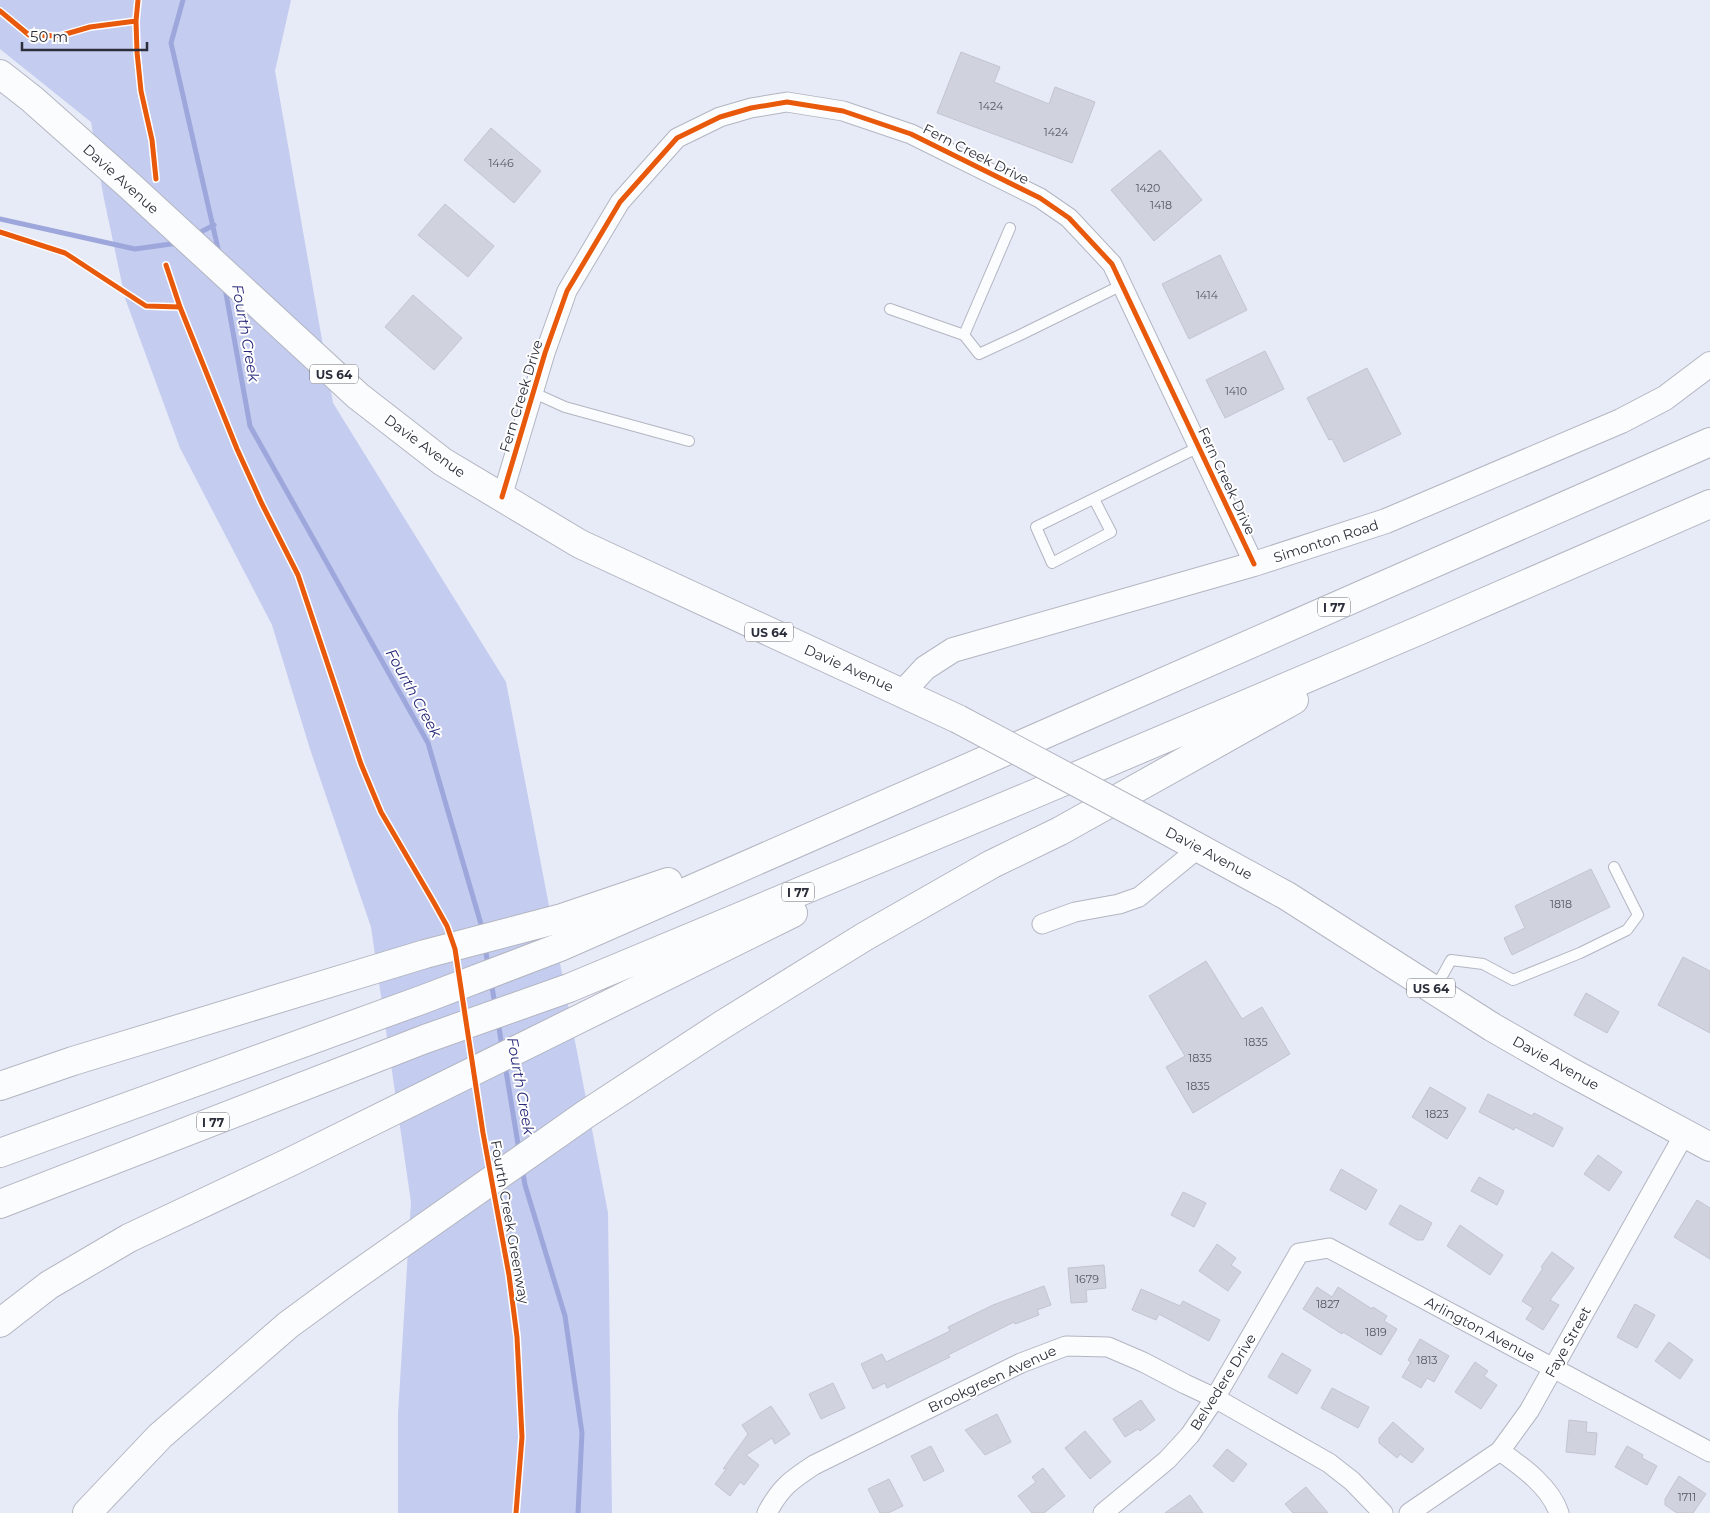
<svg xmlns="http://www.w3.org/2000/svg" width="1710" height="1513" font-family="Montserrat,sans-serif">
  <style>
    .green { fill: #c4ccef }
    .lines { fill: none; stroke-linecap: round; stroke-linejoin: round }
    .stream { stroke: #9da7db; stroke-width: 5 }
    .building { fill: #d0d3de; stroke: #c2c5d0 }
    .service-casing { stroke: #b3b6c1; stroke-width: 12 }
    .minor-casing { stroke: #b3b6c1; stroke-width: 21 }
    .tertiary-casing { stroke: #b3b6c1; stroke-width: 26 }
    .primary-casing { stroke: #b3b6c1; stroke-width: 30 }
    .motorway-casing { stroke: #b3b6c1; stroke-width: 30 }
    .service { stroke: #fbfcfe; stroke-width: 10 }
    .minor { stroke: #fbfcfe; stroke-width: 19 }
    .tertiary { stroke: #fbfcfe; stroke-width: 24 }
    .primary { stroke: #fbfcfe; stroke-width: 28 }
    .motorway { stroke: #fbfcfe; stroke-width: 28 }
    .primary-bridge-casing { stroke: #b3b6c1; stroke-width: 30; stroke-linecap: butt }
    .primary-bridge { stroke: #fbfcfe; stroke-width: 28 }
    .cycleway-casing { stroke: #fff; stroke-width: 8 }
    .cycleway { stroke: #e8590c; stroke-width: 5 }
    .labels { text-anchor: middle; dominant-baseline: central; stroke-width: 4; stroke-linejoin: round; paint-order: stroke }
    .number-label { font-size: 11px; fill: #555864 }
    .shield { fill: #fff; stroke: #6b6d76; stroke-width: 1 }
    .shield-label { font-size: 12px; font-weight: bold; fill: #2c2f3b }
    .street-label { font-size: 14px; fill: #2c2f3b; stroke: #fff }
    .water-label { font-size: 15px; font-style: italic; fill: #262879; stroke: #fff }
  </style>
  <rect width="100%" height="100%" fill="#e7eaf7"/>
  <path class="green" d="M0,0h291l-16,71 58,332 173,279 102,531 4,300h-214v-99l13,-212 -40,-275 -61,-178 -38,-124 -92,-177 -55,-150 -22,-104 -12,-72 -91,-73z"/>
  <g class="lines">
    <path class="stream" d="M183,0l-12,43 48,210
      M0,219l135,30 43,-6
      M195,235l19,-10
      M225,288l25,138 178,317 55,188
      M485,947l3,18
      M491,981l4,24
      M498,1021l4,26
      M505,1065l14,85
      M522,1168l3,17 40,131 17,117 -4,80"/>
  </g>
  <path class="building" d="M961,52l39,15 -6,15 55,22 6,-17 40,15 -23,61 -135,-50z
    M491,128l50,43 -27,32 -50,-43z
    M1160,150l42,50 -48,41 -43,-51z
    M445,204l49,42 -26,31 -50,-42z
    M1220,255l27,55 -58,29 -27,-55z
    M413,295l49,43 -28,32 -49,-43z
    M1265,351l19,38 -59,29 -19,-38z
    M1367,368l34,66 -57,28 -12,-23 -3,1 -22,-42z
    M1591,869l19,38 -98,48 -8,-17 21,-10 -10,-22z
    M1683,957l27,14v62l-52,-28z
    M1206,961l36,58 20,-12 28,47 -97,59 -27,-46 19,-11 -36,-60z
    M1586,993l33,19 -12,21 -33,-18z
    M1430,1087l36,21 -19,31 -35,-22z
    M1488,1094l44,22 2,-3 29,15 -10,19 -38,-20 -1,3 -35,-18z
    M1598,1155l24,17 -13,19 -25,-17z
    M1341,1169l36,21 -11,20 -36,-20z
    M1479,1177l25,14 -7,14 -26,-14z
    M1183,1192l23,11 -12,24 -23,-12z
    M1697,1200l13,8v51l-36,-22z
    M1400,1205l32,18 -9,17h-6l-28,-16z
    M1460,1225l43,30 -13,20 -43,-29z
    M1217,1244l19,14 -5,7 10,7 -13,19 -29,-20z
    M1552,1252l22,16 -24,32 9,5 -16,25 -17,-11 7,-11 -11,-7 21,-33 -2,-1z
    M1104,1265l2,23 -20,2 1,12 -16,1 -3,-35z
    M1044,1286l7,19 -14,5 2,5 -24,9 -1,-2 -66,33 2,2 -63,31 -2,-5 -12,6 -12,-25 21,-10 4,8 64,-31 -2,-4 45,-22z
    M1317,1287l15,10 6,-10 34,22 1,-2 14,9 -3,5 13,8 -16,26 -38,-23 -1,2 -39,-25z
    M1141,1289l39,17 3,-5 37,19 -11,21 -50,-27 -3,6 -24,-10z
    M1635,1304l20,11 -18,33 -20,-11z
    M1420,1339l29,17 -15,26 -7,-4 -6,10 -19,-11 9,-15 -3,-2z
    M1669,1342l24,18 -13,19 -25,-18z
    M1282,1353l29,17 -14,24 -29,-17z
    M1475,1362l13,9 -4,5 13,9 -16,24 -26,-17z
    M833,1383l12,25 -24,11 -12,-25z
    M1332,1388l37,19 -11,21 -37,-20z
    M1141,1400l14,20 -15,11 -2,-2 -13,8 -12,-18z
    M771,1406l19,28 -15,10 -3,-6 -26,17 13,10 -15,20 -4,-3 -10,14 -15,-12 12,-16 -4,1 25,-35 -6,-9z
    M997,1414l14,28 -26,13 -20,-25z
    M1569,1420l18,2 -1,10 11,1 -2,22 -29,-3z
    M1393,1422l31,27 -12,14 -12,-9 -3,4 -18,-15v-5z
    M1085,1431l26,31 -21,17 -25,-31z
    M931,1446l13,25 -20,10 -13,-25z
    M1627,1446l16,9 -1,3 15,8 -10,19 -32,-18z
    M1227,1449l20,15 -14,18 -20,-16z
    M1043,1468l22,28 -21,17h-12l-14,-17 18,-14 -4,-5z
    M1679,1476l27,18 -13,19h-16l-12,-8v-6z
    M889,1479l14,27 -15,7h-8l-12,-24z
    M1306,1487l22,26h-35l-8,-9z
    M1190,1495l13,18h-38z"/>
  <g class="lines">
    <defs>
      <path id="service" d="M890,309l74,26 15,19 39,-18 104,-51
        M964,335l46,-107
        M534,393l31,14 124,34
        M1094,499l17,33 -59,31 -16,-36 163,-80
        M1435,989l16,-29 32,4 30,16 67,-27 47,-23 11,-15 -24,-48"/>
      <path id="minor" d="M502,497l43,-144 22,-62 53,-89 57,-64 43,-21 31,-9 36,-6 56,9 68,23 129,64 29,20 43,46 142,300
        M1042,924l33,-12 44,-8 20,-7 61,-50
        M1500,1451c21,15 50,35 59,62
        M767,1513c13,-25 24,-33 47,-48l207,-102 45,-17 42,1 35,15 42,22 30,14 114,65 23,18 31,32
        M1103,1513l64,-53 23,-25 25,-37 84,-145 30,-5 381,204
        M1409,1513l91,-62 29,-40 156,-278"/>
      <path id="tertiary" d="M903,692l22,-24 28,-18 301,-86 132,-43 235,-100 44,-23 45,-34"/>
      <path id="primary" d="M0,74l32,25 98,87 228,210 85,66 137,82 378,175
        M1155,824l132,72 205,131 75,43 143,77"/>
      <path id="motorway" d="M0,1086l73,-25 352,-107 137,-36 106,-36
        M0,1153l424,-154 136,-52 1150,-505
        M0,1204l425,-165 144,-51 458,-191 391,-166 292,-127
        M0,1323l49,-38 80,-47 161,-76 503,-249
        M87,1513l73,-77 128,-111 60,-44 238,-167 136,-89 142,-88 128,-73 68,-33 234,-131"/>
    </defs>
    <use href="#service" class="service-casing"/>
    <use href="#minor" class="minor-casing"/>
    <use href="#tertiary" class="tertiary-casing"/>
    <use href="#primary" class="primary-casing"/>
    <use href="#motorway" class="motorway-casing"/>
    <use href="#service" class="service"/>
    <use href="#minor" class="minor"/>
    <use href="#tertiary" class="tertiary"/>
    <use href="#primary" class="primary"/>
    <use href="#motorway" class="motorway"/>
    <defs>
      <path id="primary-bridge" d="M958,719l197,105"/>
    </defs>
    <use href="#primary-bridge" class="primary-bridge-casing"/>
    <use href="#primary-bridge" class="primary-bridge"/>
    <defs>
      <path id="cycleway" d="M138,0l-2,21 1,31 4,39 11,49 4,39
        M0,11l29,24 30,1 31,-9 46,-6
        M0,232l65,21 81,53 34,1
        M166,265l14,42 57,142 25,55 36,71 63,189 20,48 52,89 14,25 8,23 28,184 26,142 8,62 5,100 -6,76
        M502,497l43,-144 22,-62 53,-89 57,-64 43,-21 31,-9 36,-6 56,9 68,23 129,64 29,20 43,46 142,300"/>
    </defs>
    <use href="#cycleway" class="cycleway-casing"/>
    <use href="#cycleway" class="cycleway"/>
  </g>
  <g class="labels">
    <g class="number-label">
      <text x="991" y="106">1424</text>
      <text x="1056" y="132">1424</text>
      <text x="501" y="163">1446</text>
      <text x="1148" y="188">1420</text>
      <text x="1161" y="205">1418</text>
      <text x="1207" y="295">1414</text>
      <text x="1236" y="391">1410</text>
      <text x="1561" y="904">1818</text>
      <text x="1256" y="1042">1835</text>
      <text x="1200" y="1058">1835</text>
      <text x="1198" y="1086">1835</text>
      <text x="1437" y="1114">1823</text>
      <text x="1087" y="1279">1679</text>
      <text x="1328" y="1304">1827</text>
      <text x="1376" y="1332">1819</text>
      <text x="1427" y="1360">1813</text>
      <text x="1687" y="1497">1711</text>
    </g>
    <g class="shield">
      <rect x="310" y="364.5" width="48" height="19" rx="4"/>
      <rect x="1318" y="597.5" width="32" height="19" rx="4"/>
      <rect x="745" y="622.5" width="48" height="19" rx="4"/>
      <rect x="782" y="882.5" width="32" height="19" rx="4"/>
      <rect x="1407" y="978.5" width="48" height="19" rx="4"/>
      <rect x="197" y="1112.5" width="32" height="19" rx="4"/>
    </g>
    <g class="shield-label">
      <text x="334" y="374">US 64</text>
      <text x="1334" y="607">I 77</text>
      <text x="769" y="632">US 64</text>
      <text x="798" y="892">I 77</text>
      <text x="1431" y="988">US 64</text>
      <text x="213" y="1122">I 77</text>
    </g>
    <g class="street-label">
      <text transform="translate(976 154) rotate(27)">Fern Creek Drive</text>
      <text transform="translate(121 179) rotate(42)">Davie Avenue</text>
      <text transform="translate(521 396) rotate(-73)">Fern Creek Drive</text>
      <text transform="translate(425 446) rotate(36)">Davie Avenue</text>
      <text transform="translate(1227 481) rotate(65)">Fern Creek Drive</text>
      <text transform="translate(1326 541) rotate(-18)">Simonton Road</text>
      <text transform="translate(849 668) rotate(24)">Davie Avenue</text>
      <text transform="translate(1209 853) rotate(28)">Davie Avenue</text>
      <text transform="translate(1556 1063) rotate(29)">Davie Avenue</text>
      <text transform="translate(510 1222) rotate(80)">Fourth Creek Greenway</text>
      <text transform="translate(1480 1329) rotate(28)">Arlington Avenue</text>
      <text transform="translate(1568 1342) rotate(-61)">Faye Street</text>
      <text transform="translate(992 1379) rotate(-25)">Brookgreen Avenue</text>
      <text transform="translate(1223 1382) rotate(-58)">Belvedere Drive</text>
    </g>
    <g class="water-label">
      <text transform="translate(246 333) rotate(80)">Fourth Creek</text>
      <text transform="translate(414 693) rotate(61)">Fourth Creek</text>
      <text transform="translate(521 1086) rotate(80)">Fourth Creek</text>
    </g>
  </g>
  <path d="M22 42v8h125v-8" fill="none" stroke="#2c2f3b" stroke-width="2.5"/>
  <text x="30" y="42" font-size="15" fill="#2c2f3b" stroke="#ffffff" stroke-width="4" paint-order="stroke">50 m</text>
</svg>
